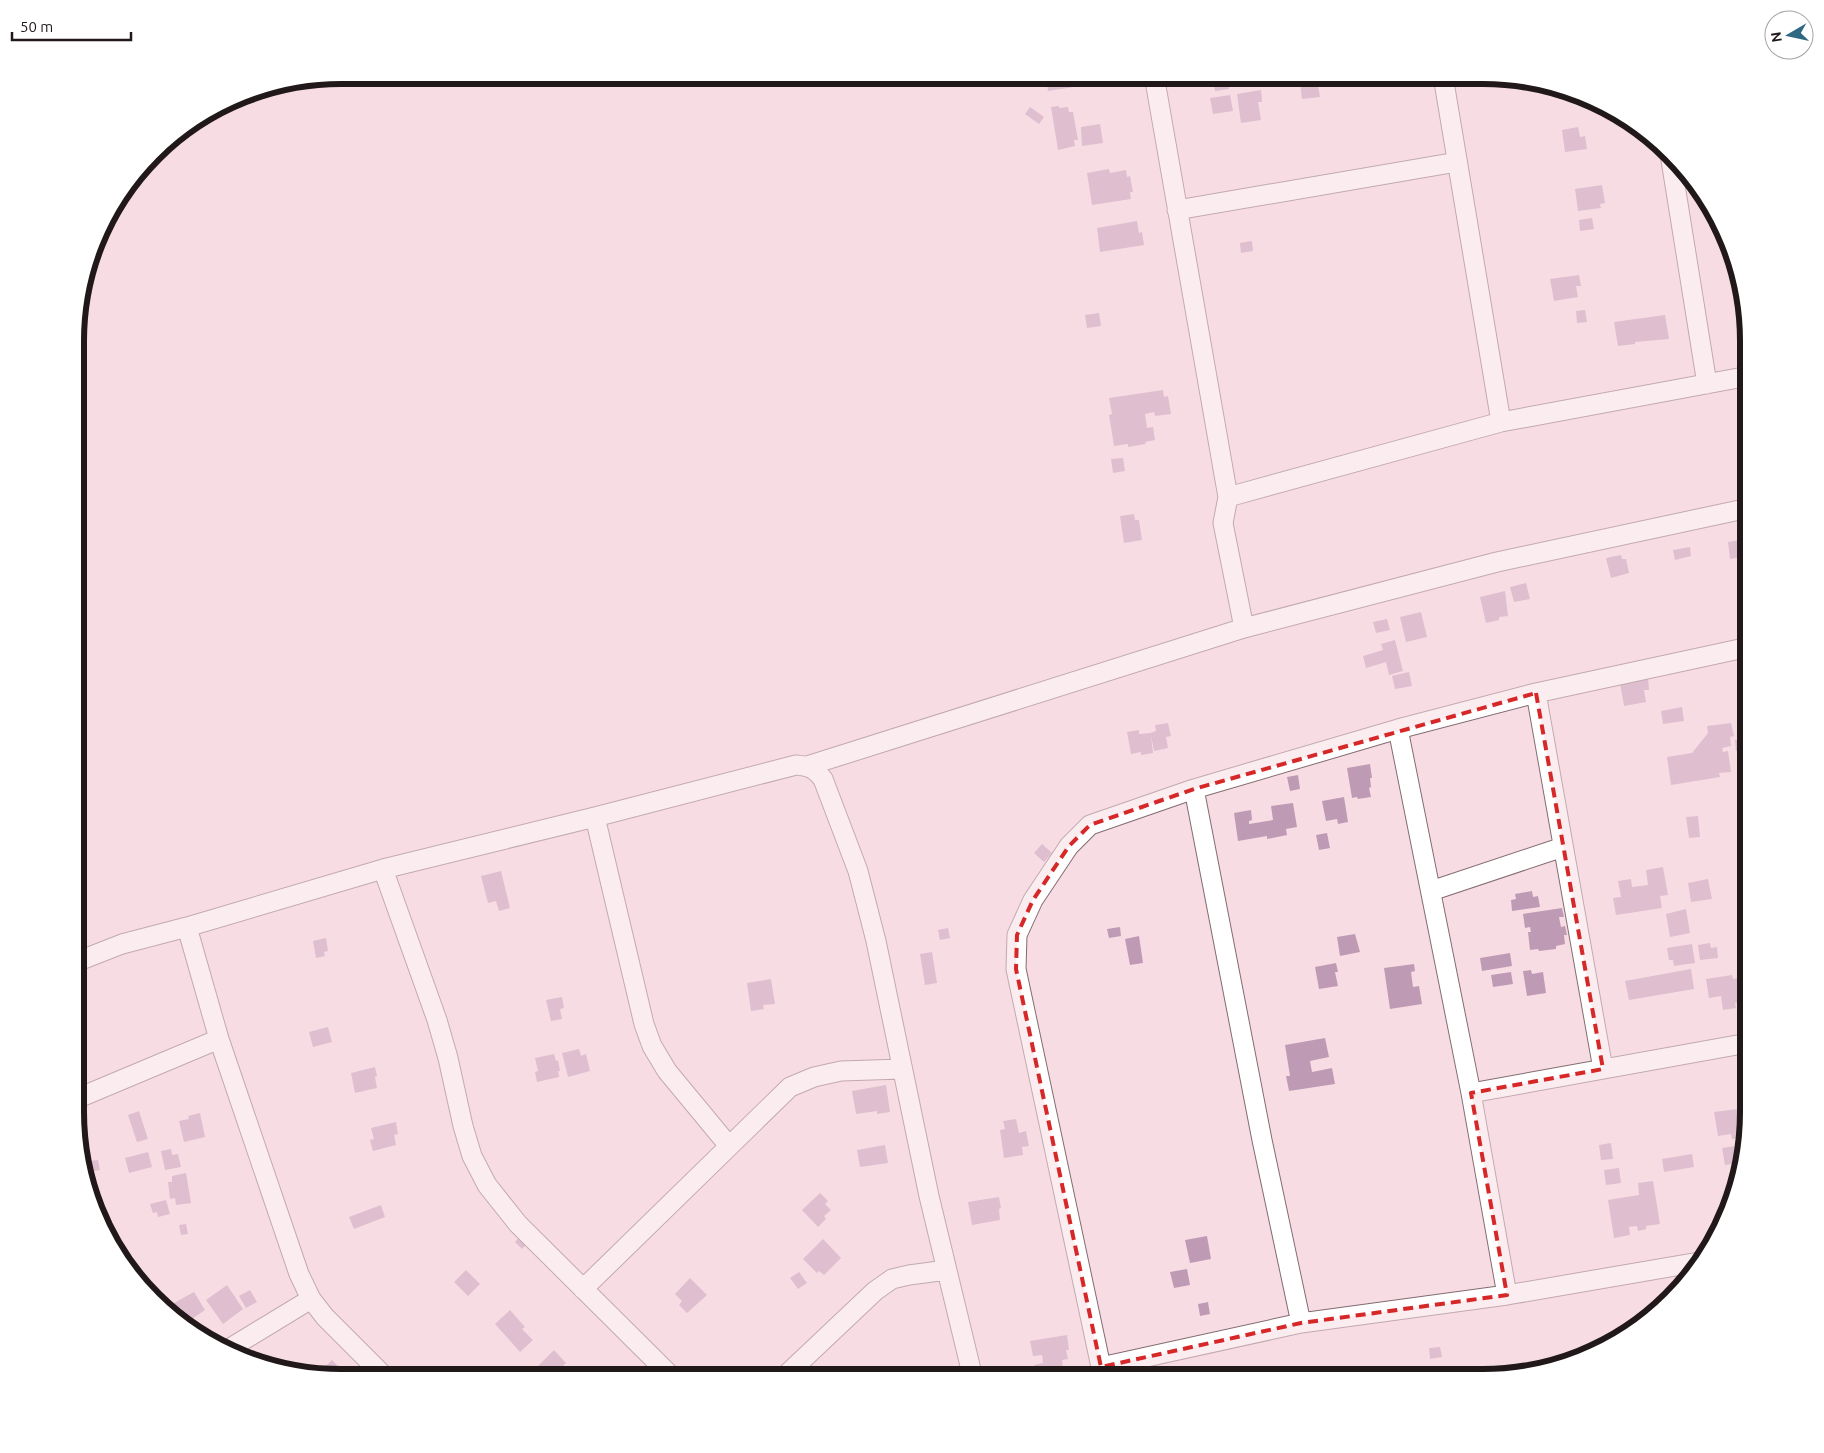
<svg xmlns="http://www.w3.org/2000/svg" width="1824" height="1453" font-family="Ubuntu,sans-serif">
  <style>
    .building { fill: #bf9ab5 }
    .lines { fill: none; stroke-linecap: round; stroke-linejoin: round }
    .street-casing { stroke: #826c71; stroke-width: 21 }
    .street { stroke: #fff; stroke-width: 19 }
    .marked { fill: none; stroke: #d62828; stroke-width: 4; stroke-dasharray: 10 6; stroke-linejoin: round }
    .rim { fill: none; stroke: #21181a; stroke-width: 6 }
  </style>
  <rect width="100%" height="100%" fill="#f7dde3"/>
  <path class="building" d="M1046,75h26l2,12 -26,4z
    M1233,75h24l1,9 -23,3z
    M1365,75l23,1 1,9 -13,2 -1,-5 -9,2z
    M1227,78l2,11 -14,2 -2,-11z
    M1317,79l3,18 -18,2 -2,-17z
    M1555,88l20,5 -19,3z
    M1261,90l1,12h-4l3,18 -20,3 -4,-29z
    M1230,95l3,16 -20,3 -3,-16z
    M1059,106v2l9,-1 1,5h4l5,28h-4l1,6 -17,4 -7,-43z
    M1030,107l14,10 -5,7 -14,-10z
    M1100,124l3,19 -21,3 -1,-19z
    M1578,127l2,10 5,-1 2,13 -22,3 -3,-22z
    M1109,169l1,4 16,-3 1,7 3,-1 3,16h-3l1,7 -39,6 -5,-32z
    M1602,185l3,18 -5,1 1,4 -23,3 -3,-22z
    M1592,218l2,11 -14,2 -1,-11z
    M1137,221l2,12 3,-1 2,13 -44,7 -3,-24z
    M1252,241l1,10 -12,2 -1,-10z
    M1579,275l2,11h-5l2,11 -24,4 -4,-22z
    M1585,310l2,12 -10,1 -1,-12z
    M1099,313l2,13 -14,2 -2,-13z
    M1665,315l4,24 -34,3v2l-17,2 -4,-24z
    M1163,390l1,7 4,-1 3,18 -16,2 -1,-4 -9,2 2,14 6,-1 2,13 -10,2 1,2 -18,3v-3l-14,2 -5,-31 3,-1 -3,-16z
    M1123,458l2,13 -12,2 -2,-14z
    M1134,514l1,6h4l3,20 -18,3 -4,-27z
    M1746,539l2,17 -18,3 -2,-17z
    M1690,547l1,9 -16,4 -2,-10z
    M1621,555l1,4h4l3,14 -18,5 -5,-20z
    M1526,583l4,16 -16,3 -4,-15z
    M1505,591l3,25 -9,1v3l-13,3 -6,-26z
    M1421,612l6,25 -21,5 -6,-25z
    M1387,619l3,11 -14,3 -3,-11z
    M1395,640l8,31 -14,4 -3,-13 -20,6 -3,-12 20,-6 -2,-6z
    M1409,672l3,14 -17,3 -3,-13z
    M1648,678l1,12h-5l2,12 -22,4 -4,-23z
    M1682,707l2,14 -21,3 -2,-13z
    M1168,723l3,13 -5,1 2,11 -14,3 -3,-16 2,18 -12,2v-3l-10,2 -4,-22 12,-2v4l11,-1 6,-2 -1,-6z
    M1731,723l3,13 -4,1 1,9 -9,2 1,4 5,-1 3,21 -12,1 1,4 -49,8 -4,-28 25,-4 16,-20 -1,-7z
    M1744,739l2,10 -10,2 -1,-11z
    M1370,764l2,14h-2l1,9 -2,1 2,9 -13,2 -1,-2 -5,1 -5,-30z
    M1298,775l2,14 -10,2 -3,-14z
    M1344,797l4,25 -10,2 -1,-5 -11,2 -4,-20z
    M1293,803l4,24 -11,2 1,6 -20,4v-3l-29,5 -4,-28 17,-3 1,10 -3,1v3l24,-4 -2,-14z
    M1698,816l2,21 -11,1 -3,-21z
    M1327,833l3,15 -11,2 -3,-15z
    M1042,844l10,9 -8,9 -10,-9z
    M1663,867l5,28 -8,1 2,12 -46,7 -3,-17 8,-1 -3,-16 13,-2 1,8 16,-2 -2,-15z
    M501,871l9,37 -11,3 -3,-10 -8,2 -7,-27z
    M1708,879l4,20 -21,3 -3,-19z
    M1532,891l1,6 5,-1 2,11 -28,4 -1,-11 5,-1 -1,-5z
    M1562,908l2,9h-5l2,10 4,-1 2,9h-3l1,9 -9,2v3l-17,2 -1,-2 -8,1 -2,-18h3l-1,-5 -5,1 -2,-14z
    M1686,909l4,24 -20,4 -4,-23z
    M1120,927l1,9 -12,2 -2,-9z
    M948,928l2,10 -10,2 -2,-10z
    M1355,934l5,18 -20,4 -3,-19z
    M1139,936l4,27 -13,2 -5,-26z
    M326,938l2,13 -4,1 1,4 -9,2 -3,-17z
    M1710,943l1,5 6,-1 1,11 -18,2 -2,-15z
    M1692,944l3,19 -21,3 -1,-6h-4l-2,-12z
    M932,952l5,31 -12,2 -5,-31z
    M1510,953l2,13 -30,5 -2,-13z
    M1745,959h4v17h-2z
    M1336,963l2,9h-3l3,14 -19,3 -4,-22z
    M1414,964l1,7 -4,1 2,15 6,-1 3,18 -32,5 -6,-41z
    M1691,969l3,20 -65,11 -4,-19z
    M1531,970l1,4 11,-2 3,21 -19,3 -4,-25z
    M1511,972l2,12 -20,3 -2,-12z
    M1732,975l1,4 6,-1 4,24 -8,1 1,5 -13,2 -2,-14 -12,2 -3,-19z
    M771,979l4,25 -12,1 1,4 -13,2 -4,-28z
    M562,997l2,11 -4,1 2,10 -11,2 -5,-21z
    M328,1027l4,15 -19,5 -4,-15z
    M1325,1038l4,19 -19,4 2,11 20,-4 3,16 -46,7 -3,-15h4l-5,-31z
    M579,1049l2,7 5,-2 4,17 -22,6 -6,-24z
    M554,1054l2,7 2,-1 2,11h-2l1,6 -22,5 -2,-10 3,-1 -3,-13z
    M375,1067l2,9 -2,1 2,11 -22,5 -4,-20z
    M886,1085l4,27 -13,2v-3l-21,3 -4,-23z
    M1738,1109l4,28 -10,2 -1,-5 -13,2 -4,-24z
    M139,1111l9,28 -11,3 -9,-27z
    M200,1113l5,24 -21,5 -5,-21 10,-2 -1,-3z
    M1016,1119l3,14 7,-2 3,15 -7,1 1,8 -19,3 -4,-28 5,-1 -2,-8z
    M396,1122l2,12 -4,1 2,10 -23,6 -3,-11 4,-1 -3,-11z
    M1611,1143l2,16 -12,1 -2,-15z
    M885,1145l3,18 -28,4 -3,-17z
    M1742,1145l1,8 -2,9 -16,3 -3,-17z
    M171,1149l1,6 6,-1 3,13 -16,3 -4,-19z
    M148,1152l4,15 -23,6 -4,-15z
    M1692,1154l2,13 -30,5 -2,-13z
    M98,1160l2,10 -10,2 -2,-11z
    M1619,1168l2,15 -15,2 -2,-15z
    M186,1173l5,30 -15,2 -1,-7 -5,1 -2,-17h4v-6z
    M1653,1181l7,43 -14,2v3l-8,2 -1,-5 -8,1 1,8 -16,3 -6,-38 31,-5 -1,-12z
    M820,1193l8,8 -3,3 6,6 -7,6 2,3 -8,8 -16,-17z
    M999,1197l2,11 -2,1 1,11 -28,5 -4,-23z
    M166,1200l4,14 -12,3 -1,-5 -4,1 -3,-9z
    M381,1205l4,12 -31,12 -5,-12z
    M186,1224l2,10 -7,1 -2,-10z
    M522,1234l8,7 -8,8 -7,-7z
    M1207,1236l4,23 -21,4 -5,-23z
    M823,1239l18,19 -17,17 -5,-4 -2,2 -14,-14z
    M1187,1269l3,16 -16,3 -4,-16z
    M466,1270l14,14 -12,12 -14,-14z
    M799,1272l8,11 -9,6 -8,-11z
    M690,1278l17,17 -20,18 -8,-8 3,-4 -7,-7z
    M227,1285l16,24 -20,15 -17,-24z
    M250,1290l7,12 -11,6 -7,-12z
    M194,1292l11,18 -16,11 -3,-6 -6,3 -8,-14z
    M1208,1302l2,12 -10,2 -2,-12z
    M510,1310l15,17 -3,2 11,11 -13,12 -25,-28z
    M1067,1335l2,15h-3l2,9 -6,1 1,9 3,-1 2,10h-32l-2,-13 9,-2 -1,-8 -9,1 -3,-15z
    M1440,1347l2,10 -12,2 -1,-11z
    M554,1350l12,13 -3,3 2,2 -10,10h-10l-9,-10z
    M273,1357l9,9 -1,1 -15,-3z
    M332,1360l15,16 -23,1 -8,-1z"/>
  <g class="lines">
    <defs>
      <path id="street" d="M1154,75l74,422
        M1443,76l58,346
        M1670,154l37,230
        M1177,210l280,-48
        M1244,628l-21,-105 5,-26 273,-75 248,-46
        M1536,693l67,376
        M807,766l437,-138 253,-66 252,-54
        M1194,789l68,351 39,183
        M595,817l49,207 8,22 15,25 62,75
        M383,869l54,151 11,38 15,68 9,30 15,29 31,39 155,154
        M1431,891l132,-44
        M187,927l32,112 80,235 12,25 14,18 60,60
        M76,962l46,-18 65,-17 196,-58 212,-52 201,-52c14,1 19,4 27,14l35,92 18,70 53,255 44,182
        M1471,1093l277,-50
        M76,1099l143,-60
        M583,1289l207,-202 24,-10 27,-6 61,-2
        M1507,1295l192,-33
        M227,1350l84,-51
        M1101,1367l-85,-398 1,-34 16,-35 36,-54 21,-21 104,-36 204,-60 138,-36 213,-46
        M783,1378l92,-87 17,-12 17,-4 38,-5
        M1103,1378l-2,-11 200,-44 206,-28 -36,-202 -73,-364"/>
    </defs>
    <use href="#street" class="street-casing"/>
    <use href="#street" class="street"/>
  </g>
  <path d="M0 0H1824V1453H0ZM1536,693l67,376 -132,24 36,202 -206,28 -200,44 -85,-398 1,-34 16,-35 36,-54 21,-21 104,-36z" fill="#f7dde3" fill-opacity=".55" fill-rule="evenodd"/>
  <path class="marked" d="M1536,693l67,376 -132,24 36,202 -206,28 -200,44 -85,-398 1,-34 16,-35 36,-54 21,-21 104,-36z"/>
  <path d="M0 0H1824V1453H0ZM341 84H1483A257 257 0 0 1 1740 341V1112A257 257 0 0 1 1483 1369H341A257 257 0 0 1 84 1112V341A257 257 0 0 1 341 84Z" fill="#fff" fill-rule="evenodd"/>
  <path class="rim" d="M341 84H1483A257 257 0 0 1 1740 341V1112A257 257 0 0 1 1483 1369H341A257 257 0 0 1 84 1112V341A257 257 0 0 1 341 84Z"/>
  <g transform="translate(1789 35) rotate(261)"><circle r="24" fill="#ffffff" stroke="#a6a3a3"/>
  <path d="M0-4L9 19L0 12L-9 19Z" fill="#2f6881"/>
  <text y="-8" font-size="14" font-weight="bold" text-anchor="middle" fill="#21181a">N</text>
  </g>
  <path d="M12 32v8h119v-8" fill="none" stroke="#21181a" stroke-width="2.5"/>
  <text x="20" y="32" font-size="15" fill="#21181a" stroke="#ffffff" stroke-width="4" paint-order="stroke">50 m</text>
</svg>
